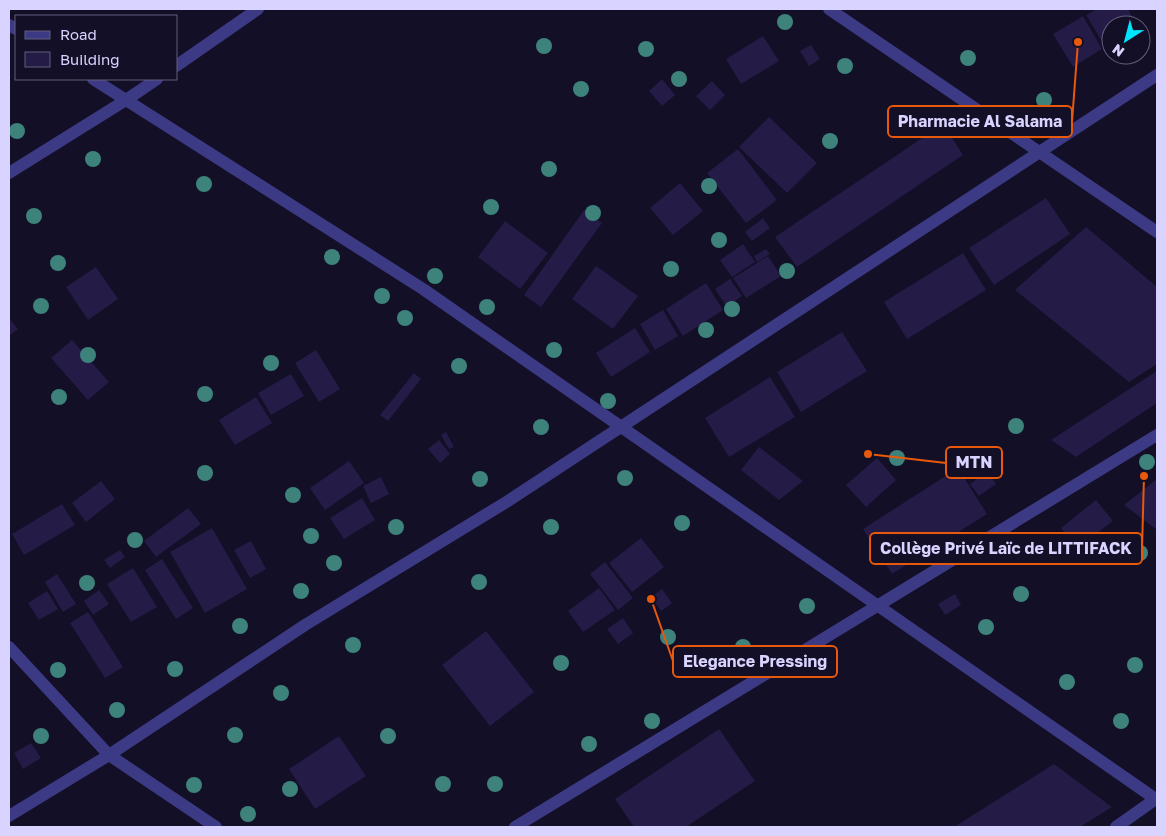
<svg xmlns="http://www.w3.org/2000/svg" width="1166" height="836" font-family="'Golos Text',sans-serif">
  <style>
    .building { fill: #241b47 }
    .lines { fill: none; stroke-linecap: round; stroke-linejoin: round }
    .minor { stroke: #3d3a85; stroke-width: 12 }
    .tree { fill: #3d827b }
    .leader { fill: none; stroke: #e8590c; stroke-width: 2 }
    .callout-dot { fill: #e8590c; stroke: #130f26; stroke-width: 2 }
    .callout { fill: #130f26; stroke: #e8590c; stroke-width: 2 }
    .callout-label { font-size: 16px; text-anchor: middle; font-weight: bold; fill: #d9d4ff }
  </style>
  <rect width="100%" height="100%" fill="#130f26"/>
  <path class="building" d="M1097,9h31l9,16h-26v20l-5,3 -20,-33z
    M1083,16l19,33 -29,18 -20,-33z
    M763,36l16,25 -38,23 -15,-25z
    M811,45l9,14 -11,7 -9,-15z
    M662,79l13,16 -13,11 -13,-15z
    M712,81l13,14 -15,15 -14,-14z
    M769,117l48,46 -30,30 -48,-46z
    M943,124l20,31 -166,112 -22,-30z
    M738,149l39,51 -31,23 -39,-50z
    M680,183l23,28 -30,24 -23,-27z
    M1046,198l24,36 -76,51 -25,-37z
    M584,210l18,13 -61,84 -17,-12z
    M763,218l7,10 -18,13 -7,-9z
    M505,221l43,32 -28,36 -42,-32z
    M1086,227l71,60v77l-28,18 -114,-92z
    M743,244l12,18 -23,15 -12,-17z
    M766,249l4,5 -13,8 -3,-6z
    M963,253l23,37 -79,49 -23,-37z
    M768,256l13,20 -35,22 -13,-20z
    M596,266l42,30 -25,33 -41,-30z
    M96,267l22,32 -30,21 -22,-33z
    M730,279l12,17 -15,11 -12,-18z
    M706,283l17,27 -40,26 -17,-27z
    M663,310l15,26 -23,14 -15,-26z
    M9,318l9,11 -9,7z
    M635,328l15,24 -39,25 -15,-24z
    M842,332l25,39 -66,41 -24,-40z
    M72,340l37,42 -21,18 -37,-42z
    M316,350l24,39 -21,13 -24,-39z
    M1157,371v32l-81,54 -25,-17z
    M414,373l7,6 -33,42 -8,-6z
    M291,374l13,22 -33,19 -13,-22z
    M770,377l25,40 -66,40 -24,-39z
    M256,397l16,26 -37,22 -16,-25z
    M446,432l8,15 -5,2 -8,-14z
    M439,440l11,14 -10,9 -12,-14z
    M759,447l44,34 -24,19 -38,-30z
    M979,451l11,15 -20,13 -10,-15z
    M877,458l19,22 -30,27 -20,-22z
    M349,461l15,22 -39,27 -15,-22z
    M958,468l29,46 -95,60 -29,-45z
    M987,472l9,12 -17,12 -9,-12z
    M381,477l8,17 -18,9 -8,-17z
    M1157,479v51l-33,-25z
    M101,481l14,18 -29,23 -14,-19z
    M362,498l13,22 -31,19 -14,-21z
    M1096,500l17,21 -36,27 -16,-20z
    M62,504l13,21 -51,30 -12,-21z
    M188,508l13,16 -45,33 -12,-16z
    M212,528l35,61 -42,24 -35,-61z
    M641,538l23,29 -32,25 -23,-29z
    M251,541l15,28 -16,9 -16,-28z
    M120,550l5,7 -15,11 -6,-8z
    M162,559l31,49 -17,11 -31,-49z
    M605,562l28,36 -15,12 -28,-36z
    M133,568l24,39 -26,15 -24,-38z
    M57,574l19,30 -13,8 -18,-30z
    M599,588l16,22 -32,22 -15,-21z
    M662,589l10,14 -11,8 -10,-14z
    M99,590l10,14 -16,11 -9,-14z
    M47,591l11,18 -19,11 -11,-17z
    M955,594l6,11 -16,10 -7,-11z
    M88,612l35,55 -18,11 -35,-55z
    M623,618l10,15 -15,11 -11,-15z
    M486,631l48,61 -44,34 -48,-61z
    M719,729l36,52 -69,46h-52l-19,-28z
    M339,736l27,40 -51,33 -26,-40z
    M31,743l10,15 -18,11 -9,-16z
    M1054,764l58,43 -32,20h-126z"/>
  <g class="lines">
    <path class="minor" d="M829,9l328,223
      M9,25l7,4
      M176,66l82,-57
      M93,79l330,210 734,511
      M9,173l117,-73 31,-21
      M9,647l100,108 107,72
      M9,816l100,-61 196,-130 203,-124 649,-426
      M515,827l642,-392
      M1116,827l41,-29"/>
  </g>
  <g class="tree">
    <circle cx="785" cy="22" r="8"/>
    <circle cx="544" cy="46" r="8"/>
    <circle cx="646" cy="49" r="8"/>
    <circle cx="968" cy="58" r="8"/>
    <circle cx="845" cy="66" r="8"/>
    <circle cx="679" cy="79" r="8"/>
    <circle cx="581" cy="89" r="8"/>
    <circle cx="1044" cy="100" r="8"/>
    <circle cx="17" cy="131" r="8"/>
    <circle cx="830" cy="141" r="8"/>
    <circle cx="93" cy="159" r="8"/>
    <circle cx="549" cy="169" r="8"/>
    <circle cx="204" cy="184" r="8"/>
    <circle cx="709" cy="186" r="8"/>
    <circle cx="491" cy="207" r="8"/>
    <circle cx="593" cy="213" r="8"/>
    <circle cx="34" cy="216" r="8"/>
    <circle cx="719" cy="240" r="8"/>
    <circle cx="332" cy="257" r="8"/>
    <circle cx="58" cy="263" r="8"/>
    <circle cx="671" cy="269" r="8"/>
    <circle cx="787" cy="271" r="8"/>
    <circle cx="435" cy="276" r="8"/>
    <circle cx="382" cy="296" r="8"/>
    <circle cx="41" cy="306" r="8"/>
    <circle cx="487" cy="307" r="8"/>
    <circle cx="732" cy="309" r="8"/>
    <circle cx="405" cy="318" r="8"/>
    <circle cx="706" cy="330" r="8"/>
    <circle cx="554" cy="350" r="8"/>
    <circle cx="88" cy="355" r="8"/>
    <circle cx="271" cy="363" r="8"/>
    <circle cx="459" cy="366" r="8"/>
    <circle cx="205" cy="394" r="8"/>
    <circle cx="59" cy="397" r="8"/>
    <circle cx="608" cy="401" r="8"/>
    <circle cx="1016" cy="426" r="8"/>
    <circle cx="541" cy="427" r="8"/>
    <circle cx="897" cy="458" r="8"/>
    <circle cx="1147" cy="462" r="8"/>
    <circle cx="205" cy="473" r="8"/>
    <circle cx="625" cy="478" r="8"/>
    <circle cx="480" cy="479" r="8"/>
    <circle cx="293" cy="495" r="8"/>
    <circle cx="682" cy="523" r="8"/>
    <circle cx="396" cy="527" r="8"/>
    <circle cx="551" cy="527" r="8"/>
    <circle cx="311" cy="536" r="8"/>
    <circle cx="135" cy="540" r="8"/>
    <circle cx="1140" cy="553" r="8"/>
    <circle cx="334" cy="563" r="8"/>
    <circle cx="479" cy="582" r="8"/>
    <circle cx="87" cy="583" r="8"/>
    <circle cx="301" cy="591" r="8"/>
    <circle cx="1021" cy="594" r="8"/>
    <circle cx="807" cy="606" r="8"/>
    <circle cx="240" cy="626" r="8"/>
    <circle cx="986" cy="627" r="8"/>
    <circle cx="668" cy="637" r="8"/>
    <circle cx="353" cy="645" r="8"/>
    <circle cx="743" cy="647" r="8"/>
    <circle cx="561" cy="663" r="8"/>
    <circle cx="1135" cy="665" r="8"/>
    <circle cx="175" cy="669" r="8"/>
    <circle cx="58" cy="670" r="8"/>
    <circle cx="1067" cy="682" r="8"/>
    <circle cx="281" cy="693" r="8"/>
    <circle cx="117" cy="710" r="8"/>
    <circle cx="652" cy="721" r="8"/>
    <circle cx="1121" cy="721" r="8"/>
    <circle cx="235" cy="735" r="8"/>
    <circle cx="41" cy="736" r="8"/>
    <circle cx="388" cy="736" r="8"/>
    <circle cx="589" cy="744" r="8"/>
    <circle cx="443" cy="784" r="8"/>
    <circle cx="495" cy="784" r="8"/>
    <circle cx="194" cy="785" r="8"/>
    <circle cx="290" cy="789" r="8"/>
    <circle cx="248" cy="814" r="8"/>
  </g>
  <path class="leader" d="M1078 42L1072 122M868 454L946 463M1144 476L1142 549M651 599L673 661"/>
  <g class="callout-dot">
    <circle cx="1078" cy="42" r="5"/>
    <circle cx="868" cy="454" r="5"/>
    <circle cx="1144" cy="476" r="5"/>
    <circle cx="651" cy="599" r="5"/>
  </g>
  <g class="callout">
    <rect x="888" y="106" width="184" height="31" rx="5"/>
    <rect x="946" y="447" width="56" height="31" rx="5"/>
    <rect x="870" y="533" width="272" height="31" rx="5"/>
    <rect x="673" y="646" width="164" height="31" rx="5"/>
  </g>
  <g class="callout-label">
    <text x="980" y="127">Pharmacie Al Salama</text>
    <text x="974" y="468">MTN</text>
    <text x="1006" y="554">Collège Privé Laïc de LITTIFACK</text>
    <text x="755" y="667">Elegance Pressing</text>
  </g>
  <rect width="1166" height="836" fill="none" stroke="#d9d4ff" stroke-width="20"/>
  <rect x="15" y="15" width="162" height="65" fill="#130f26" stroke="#625e7d"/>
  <rect x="25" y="31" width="25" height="8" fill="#3d3a85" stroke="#625e7d"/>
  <text x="60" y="40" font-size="15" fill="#d9d4ff">Road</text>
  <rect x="25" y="52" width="25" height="15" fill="#241b47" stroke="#625e7d"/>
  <text x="60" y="65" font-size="15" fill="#d9d4ff">Building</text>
  <g transform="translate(1126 40) rotate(216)"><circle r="24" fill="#130f26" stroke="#625e7d"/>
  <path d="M0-4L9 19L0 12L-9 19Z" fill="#00e5ff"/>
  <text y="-8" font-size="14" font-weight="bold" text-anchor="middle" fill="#d9d4ff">N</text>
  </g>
</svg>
